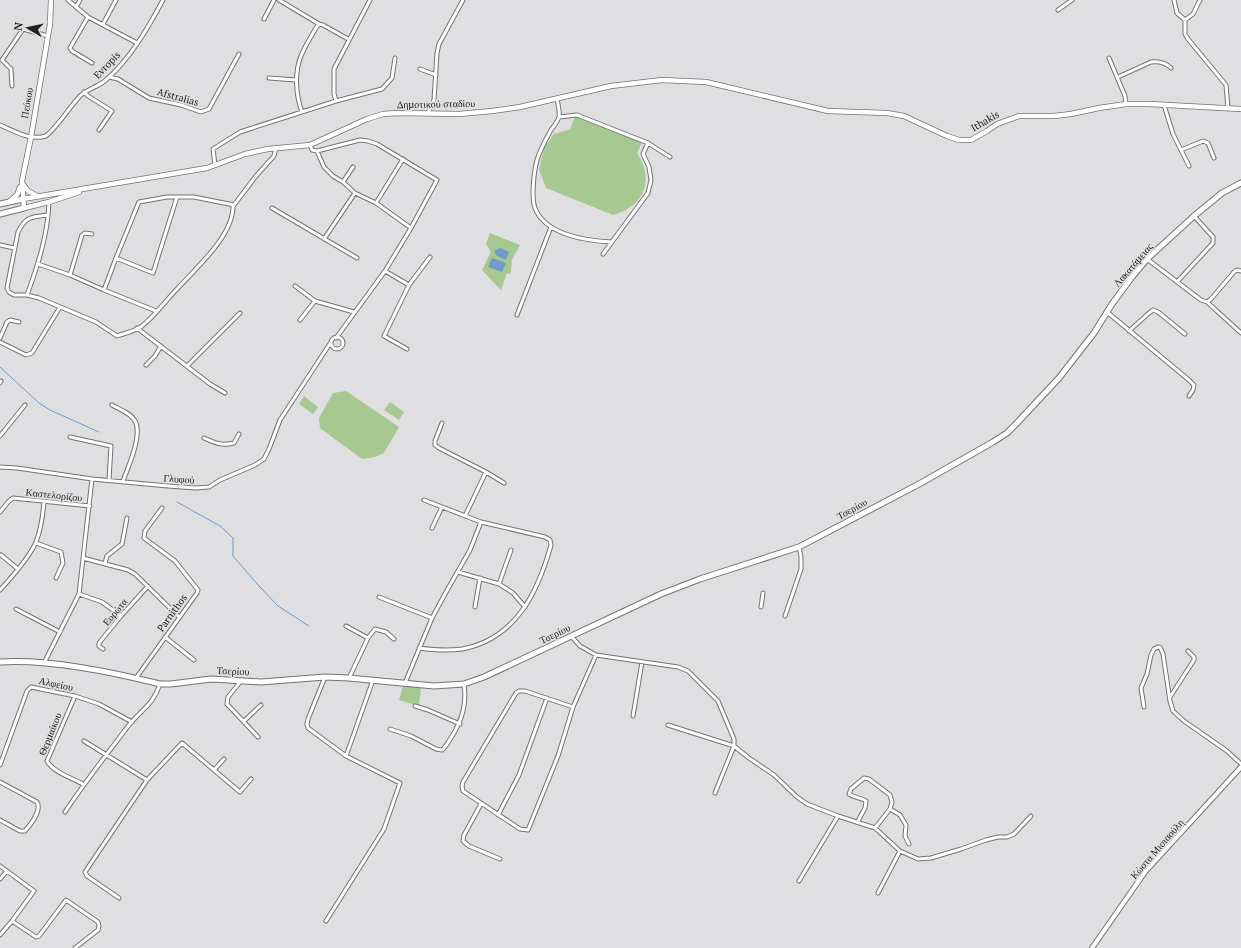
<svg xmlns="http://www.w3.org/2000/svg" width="1241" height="948" font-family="'PT Serif',serif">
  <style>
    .green { fill: #a7c891 }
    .water { fill: #719bcb }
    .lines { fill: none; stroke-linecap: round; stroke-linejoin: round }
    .stream { stroke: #719bcb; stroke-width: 1 }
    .minor-casing { stroke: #727375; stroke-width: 5 }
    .tertiary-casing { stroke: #727375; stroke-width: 6 }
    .secondary-casing { stroke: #727375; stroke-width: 6 }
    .primary-casing { stroke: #727375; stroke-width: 7 }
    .minor { stroke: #fff; stroke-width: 3 }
    .tertiary { stroke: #fff; stroke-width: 4 }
    .secondary { stroke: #fff; stroke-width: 4.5 }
    .primary { stroke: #fff; stroke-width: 5 }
    .labels { text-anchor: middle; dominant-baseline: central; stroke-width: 3.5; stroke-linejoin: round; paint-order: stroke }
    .street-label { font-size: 10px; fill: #212222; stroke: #dfdfe1 }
  </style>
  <rect width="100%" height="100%" fill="#dfdfe1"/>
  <path class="green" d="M575,117l67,25 -5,11c18,27 7,54 -24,62l-67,-27 -7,-19 5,-21 10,-14 16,-5z
    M490,233l30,12c-2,6 -6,9 -8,15 -1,5 0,9 -2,14l-3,-1 -6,17 -19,-20 9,-18 -5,-8z
    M346,391l53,36 -15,26 -9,4 -13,2 -42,-31 -1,-10 14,-25z
    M304,396l14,11 -5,7 -14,-10z
    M390,402l14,10 -5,8 -15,-10z
    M403,686l18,1 -2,19 -20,-6z"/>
  <path class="water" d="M500,248l9,4 -3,8 -9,-4 -3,-5z
    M492,258l14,5 -4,9 -14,-5z"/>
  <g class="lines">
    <path class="stream" d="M0,367l39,36 11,7 49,22
      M177,502l43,24 13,12v18l26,30 19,20 31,20"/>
    <defs>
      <path id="minor" d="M68,0l20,17 49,26
        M279,0l40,24 4,1 25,14
        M1174,0l3,13 8,7v14l3,5 38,46 2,23
        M76,7l4,-7
        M1058,10l14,-10
        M88,17l-18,31 2,3 20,12
        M264,19l10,-19
        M1185,20l8,-6 7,-14
        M103,24l13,-24
        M1109,58l16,38 1,8
        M420,69l16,6
        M109,77l9,2 31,19 32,7 20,7 8,-3 30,-55
        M1118,77l33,-15c8,-1 15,1 20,6
        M269,78l27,2
        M12,86l-1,-17 -9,-9 21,-31 25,7
        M84,92l4,4 24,15 -13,19
        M557,99c1,5 3,13 2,18 -1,4 -5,9 -8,13 -5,9 -11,20 -14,30 -3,11 -6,38 -2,48 10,27 52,33 77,34
        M336,101l-2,-7v-25l36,-69
        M1164,105l9,29 16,32
        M302,112c-6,-16 -8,-39 -1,-56 4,-10 10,-19 15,-28l3,-4
        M428,113l6,-13 3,-47 2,-9 24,-44
        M559,117l18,-2 71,28 22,14
        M0,125c14,6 30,16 46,11 13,-11 22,-27 34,-40 7,-7 18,-9 26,-16 24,-21 42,-52 57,-80
        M310,145l2,5 5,1 43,-11 8,1 9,3 60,36 -26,48 -26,43 -49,67
        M1181,150l22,-9 5,2 6,15
        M317,151l7,16 9,9 10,6 12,11 21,10 35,25
        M215,165l-2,-16 27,-17 96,-31 46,-12 10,-11 3,-20
        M343,182l10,-15
        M376,203l27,-44
        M272,208l85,50
        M48,215c-16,2 -22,1 -30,17l-11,56 2,4 5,3h13l12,3 57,24 21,14c8,-3 19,-5 25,-10 13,-10 25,-27 36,-38 19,-21 56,-53 55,-83
        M324,239l31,-46
        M0,245l14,3
        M603,254l45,-61 3,-13 -2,-13 -6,-13 5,-11
        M116,258l37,15 24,-76
        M1147,259l54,41 6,2 34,31
        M38,264l32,11 34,15 12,-32 23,-56 28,-5h27l40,8 22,-29 18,-20 2,-8
        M385,271l24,14
        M70,275l12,-40 3,-2 7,1
        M1177,282l36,-39v-6l-19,-21
        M295,286l20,15 39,11
        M104,290l52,21
        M27,295c11,-30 21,-61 22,-93
        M1207,302l4,-3 23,-27 3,-2 4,1
        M1107,312l82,68 5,5 -1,5 -4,6
        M517,315l34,-88
        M300,320l15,-19
        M137,328l73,56 15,9
        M1129,331l20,-18 4,-3 5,2 27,22
        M331 343a6 6 0 1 1 12 0a6 6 0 1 1-12 0Z
        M0,338l7,-16 3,-2 9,2
        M0,342l26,13 6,-2 28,-46
        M407,349l-23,-13 25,-51 21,-28
        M146,365l9,-9 6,-10
        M187,366l53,-53
        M0,383l1,-2
        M112,405c7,4 19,8 23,16 8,14 -7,46 -12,60
        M442,423l-7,18v4l4,3 47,24 18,11
        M0,436l25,-31
        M70,437l41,9 -2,34
        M204,438c11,5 18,8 30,5l5,-9
        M0,467l17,1 75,11 76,7 28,2 13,-1 11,-7 35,-15 9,-6 5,-10 11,-29 51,-78
        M0,512l8,-10 5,-4 77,8
        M465,516l21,-44
        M432,528l10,-21
        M36,543l25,9 2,11 -7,15
        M1,555l17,14
        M83,558l45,12 7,4 44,43
        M105,563l2,-7 15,-12 5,-26
        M458,572l41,12 14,9 12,14
        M499,584l12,-34
        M0,590c11,-12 30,-34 36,-48 5,-13 7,-27 8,-41
        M79,594l23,8 19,14
        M379,597l53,21
        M475,607l5,-29
        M761,607l2,-14
        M16,609l44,23
        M785,616l16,-47v-12l-2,-10
        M346,626l22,12
        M571,636l9,10 16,9 82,12 10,4 30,30 16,38v7l-19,47
        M165,637l29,23
        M419,648c15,2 29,3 43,1 54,-10 76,-57 89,-104l-1,-5 -5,-3 -64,-15 -57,-22
        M103,649l-4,-3v-3l22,-27 27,-30
        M44,663l35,-69 13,-115
        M325,677l-17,42 -1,5 1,4 38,28 54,27 -16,46 -58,92
        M136,678l61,-85 1,-3 -23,-29 -31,-23 1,-7 17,-23
        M349,678l19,-40 7,-9 11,3 8,7
        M241,681l-13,16 -1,7 31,33
        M405,683l27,-65 13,-24 25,-44 11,-28
        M75,696l-28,65c6,11 25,17 36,23
        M1170,697l24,-37v-3l-6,-6
        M415,706l13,4 32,14
        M573,707l-48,-16h-6l-3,2 -53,89 -1,4 1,5 57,38 8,1 30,-74 15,-49 23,-52
        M1144,707l-3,-19 6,-14 4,-19 3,-6 4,-2h2l3,7 7,47 3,10 11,10 43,30 14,13
        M633,716l9,-54
        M244,721l17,-16
        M668,725l66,21 15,12 25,17 23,22 10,7 31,12 37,12 25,23 18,8 13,-1 30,-9 25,-9 12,-3h9l7,-3 17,-18
        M390,729l21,7 25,13 6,1c4,-3 6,-8 9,-12 11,-18 16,-33 13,-54
        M84,741l63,39
        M346,756l27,-76
        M0,765l27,-74 4,-4 44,9 24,8 33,18
        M214,770l10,-11
        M0,782l37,20c5,9 -6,22 -12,29h-5l-20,-11
        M481,804l-17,31 -1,6 6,5 31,13
        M890,809l10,6 6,10 -1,11 4,8
        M65,812c20,-30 42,-58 64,-87 13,-16 24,-20 31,-41
        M498,815l21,-40 28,-77
        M858,821l7,-13 1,-7c-6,-4 -12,-3 -17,-7l2,-5 13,-11 5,1 21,16 2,7 -2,7 -15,19
        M0,866l34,25 -22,30 -12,14
        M0,879l7,-8
        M799,881l39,-65
        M878,893l22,-42
        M119,898l-32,-22 -2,-4 62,-92 35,-37 58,49 11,-13
        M12,921l24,16 3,-1 27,-36 32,22 1,4 -1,4 -23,18"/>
      <path id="tertiary" d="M1092,948l53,-76 96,-105"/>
      <path id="secondary" d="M51,0l-1,24 -19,113 -9,44 2,27 25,-6 30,-10
        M22,183l6,8 9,5
        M23,199l184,-31 38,-14 23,-5 42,-4 57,-26 16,-5 15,-1 61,1 33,-3 28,-4 91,-21 51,-6 44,2 122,29 59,2 17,3 43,20 12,4h12l16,-9 10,-7 22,-8h35l17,-2 28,-6 27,-4h23l92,5
        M10,201l7,-6 3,-8"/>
      <path id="primary" d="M0,204l23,-5
        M0,214l24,-6
        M0,662c50,-3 111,10 160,22h11l40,-5 50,3 64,-5 24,1 85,8 30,-2 20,-7 177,-83 39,-15 99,-32 122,-64 72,-41 14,-9 9,-9 43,-46 35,-45 18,-29 20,-27 15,-18 47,-43 28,-23 19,-10"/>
    </defs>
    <use href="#minor" class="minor-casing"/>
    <use href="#tertiary" class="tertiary-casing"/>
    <use href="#secondary" class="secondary-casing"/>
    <use href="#primary" class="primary-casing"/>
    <use href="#minor" class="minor"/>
    <use href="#tertiary" class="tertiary"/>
    <use href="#secondary" class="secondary"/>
    <use href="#primary" class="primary"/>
  </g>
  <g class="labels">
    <g class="street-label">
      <text transform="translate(107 65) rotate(-46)">Evropis</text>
      <text transform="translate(178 97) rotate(15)">Afstralias</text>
      <text transform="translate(27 103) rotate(-80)">Πεύκου</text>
      <text transform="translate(436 104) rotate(-1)">Δημοτικού σταδίου</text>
      <text transform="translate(985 121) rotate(-30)">Ithakis</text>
      <text transform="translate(1133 265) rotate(-49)">Λακατάμειας</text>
      <text transform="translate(179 479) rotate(4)">Γλυφού</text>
      <text transform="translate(54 495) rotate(6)">Καστελορίζου</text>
      <text transform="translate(852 509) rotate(-29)">Τσερίου</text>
      <text transform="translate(115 612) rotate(-50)">Ευρώτα</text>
      <text transform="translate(172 613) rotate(-54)">Parnithos</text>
      <text transform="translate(555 634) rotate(-26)">Τσερίου</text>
      <text transform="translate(233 671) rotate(3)">Τσερίου</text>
      <text transform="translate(56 684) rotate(12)">Αλφείου</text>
      <text transform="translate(50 734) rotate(-68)">Θερμαίκου</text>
      <text transform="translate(1157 849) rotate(-49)">Κώστα Μισιαούλη</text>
    </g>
  </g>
  <g transform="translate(28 28) rotate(279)" stroke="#dfdfe1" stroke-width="3" paint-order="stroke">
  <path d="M0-3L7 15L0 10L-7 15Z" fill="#212222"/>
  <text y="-6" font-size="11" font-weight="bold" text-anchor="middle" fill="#212222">N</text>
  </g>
</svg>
